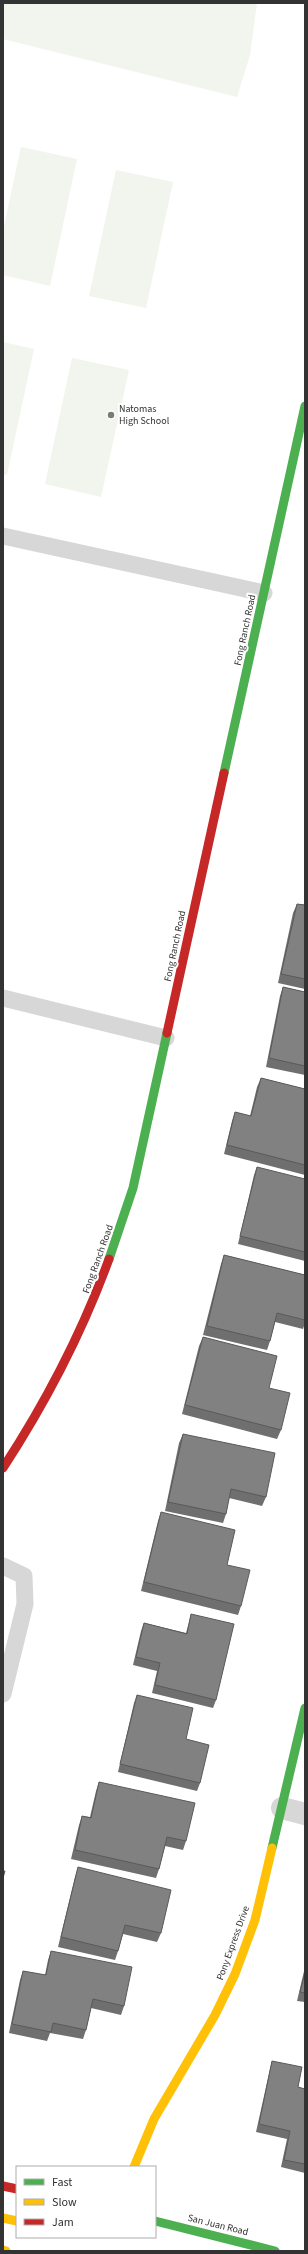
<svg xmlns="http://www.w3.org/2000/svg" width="308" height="2254" font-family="'Source Sans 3',sans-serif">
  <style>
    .green { fill: #f1f5ed }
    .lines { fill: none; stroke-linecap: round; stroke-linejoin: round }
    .lane { stroke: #d7d7d7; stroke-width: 17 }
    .street { stroke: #d7d7d7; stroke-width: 22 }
    .fast { stroke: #4caf50; stroke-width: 9 }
    .slow { stroke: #ffc107; stroke-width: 9 }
    .jam { stroke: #c62828; stroke-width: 9 }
    .wall { fill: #6f6f6f }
    .building { fill: #818181; stroke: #5a5a5a }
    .poi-dot { fill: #7a7a7a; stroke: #fff; stroke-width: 1.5 }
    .labels { text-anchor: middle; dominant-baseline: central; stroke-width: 4; stroke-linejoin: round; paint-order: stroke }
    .poi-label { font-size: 10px; fill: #333; stroke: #fff; text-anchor: start }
    .street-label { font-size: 10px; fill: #333; stroke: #fff }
  </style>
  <rect width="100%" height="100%" fill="#fff"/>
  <path class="green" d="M3,3h254l-7,52 -13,42 -234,-58z
    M21,147l56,12 -27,127 -47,-11v-44z
    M116,170l57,12 -27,126 -57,-12z
    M3,342l31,7 -27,126 -4,-1z
    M72,358l57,12 -28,127 -56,-13z"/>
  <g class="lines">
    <path class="lane" d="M3,536l261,57
      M3,998l163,40
      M3,1566l21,10 1,28 -22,90"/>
    <path class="street" d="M282,1808l23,6"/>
    <path class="fast" d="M224,773l81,-367
      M109,1259l24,-71 34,-155
      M272,1848l33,-140
      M155,2221l120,30"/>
    <path class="slow" d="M134,2167l20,-48 61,-104 20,-41 20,-54 17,-72
      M3,2218l14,3
      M3,2250l3,1"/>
    <path class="jam" d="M167,1033l57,-260
      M3,1468c43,-66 79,-135 106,-209
      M3,2186l14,3"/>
  </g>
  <path class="wall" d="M297,904l8,1v84l-27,-6 15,-70z
    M283,987l22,5v83l-39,-8 14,-71z
    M261,1078l44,11v86l-81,-21 8,-33 3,-9 15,4 7,-29z
    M257,1167l48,44v50l-67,-17 16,-69z
    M224,1255l81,20v48l-2,6 -28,-7 -5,19 -3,9 -64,-15 18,-71z
    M203,1337l66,51 12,42 -4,9 -95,-25 17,-68z
    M183,1434l83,63 -4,9 -33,-8 -3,16 -3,9 -58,-12 14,-68z
    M161,1512l66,53 14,41 -3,9 -97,-24 17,-70z
    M191,1614l25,86 -3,8 -61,-15 5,-22 -24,-6 8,-34 3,-8 42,10 3,-11z
    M137,1695l49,44 14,44 -3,8 -79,-19 16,-69z
    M99,1782l87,59 -3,9 -18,-4 -6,23 -3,9 -85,-19 8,-34 3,-9 8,1 6,-26z
    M78,1867l83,66 -4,9 -34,-8 -5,17 -3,9 -57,-13 17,-70z
    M51,1951l73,55 -3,9 -30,-7 -5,22 -3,9 -33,-6 -3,8 -38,-8 11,-53 3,-9 22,4 3,-15z
    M305,1967v35l-8,-1z
    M272,2061l26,26 7,2v84l-24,-6 6,-28 -31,-7 14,-63z"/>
  <path class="building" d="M297,904l8,1v74l-24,-5z
    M283,987l22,5v74l-36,-8z
    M261,1078l44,11v76l-78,-20 8,-33 16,4z
    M257,1167l48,12v73l-65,-16z
    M224,1255l81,20v45l-28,-7 -7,28 -63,-15z
    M203,1337l74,19 -8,32 21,5 -9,37 -96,-25z
    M183,1434l92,19 -9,44 -35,-8 -5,25 -58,-12z
    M161,1512l74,18 -8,35 23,5 -9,36 -97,-24z
    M191,1614l43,10 -18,76 -61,-15 5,-22 -24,-6 8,-34 43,11z
    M137,1695l56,13 -7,31 23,6 -9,38 -80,-19z
    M99,1782l96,21 -9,38 -19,-4 -8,32 -84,-19 7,-34 9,2z
    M78,1867l93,23 -10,43 -36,-8 -7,26 -57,-14z
    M3,1871h2l-2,7z
    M51,1951l81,16 -8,39 -31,-7 -7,31 -33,-7 -2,9 -39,-8 11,-53 23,4z
    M305,1972v21l-5,-1z
    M272,2061l30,6 -4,20 7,2v75l-21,-4 6,-29 -31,-7z"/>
  <circle class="poi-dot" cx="111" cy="415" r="4"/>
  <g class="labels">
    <g class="poi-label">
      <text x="119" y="409">Natomas<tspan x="119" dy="12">High School</tspan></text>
    </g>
    <g class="street-label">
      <text transform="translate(245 630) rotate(-78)">Fong Ranch Road</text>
      <text transform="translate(175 946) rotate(-78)">Fong Ranch Road</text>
      <text transform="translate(98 1259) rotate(-70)">Fong Ranch Road</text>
      <text transform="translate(233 1943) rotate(-70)">Pony Express Drive</text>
      <text transform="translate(218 2225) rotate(14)">San Juan Road</text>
    </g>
  </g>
  <rect width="308" height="2254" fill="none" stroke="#333333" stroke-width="8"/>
  <rect x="16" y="2166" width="140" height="72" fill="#ffffff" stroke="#adadad"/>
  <rect x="24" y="2179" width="20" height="6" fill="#4caf50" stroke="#adadad"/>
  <text x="52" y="2186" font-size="12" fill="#333333">Fast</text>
  <rect x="24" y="2199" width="20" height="6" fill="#ffc107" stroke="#adadad"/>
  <text x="52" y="2206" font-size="12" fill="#333333">Slow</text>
  <rect x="24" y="2219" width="20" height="6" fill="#c62828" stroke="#adadad"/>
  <text x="52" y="2226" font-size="12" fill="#333333">Jam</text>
</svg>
